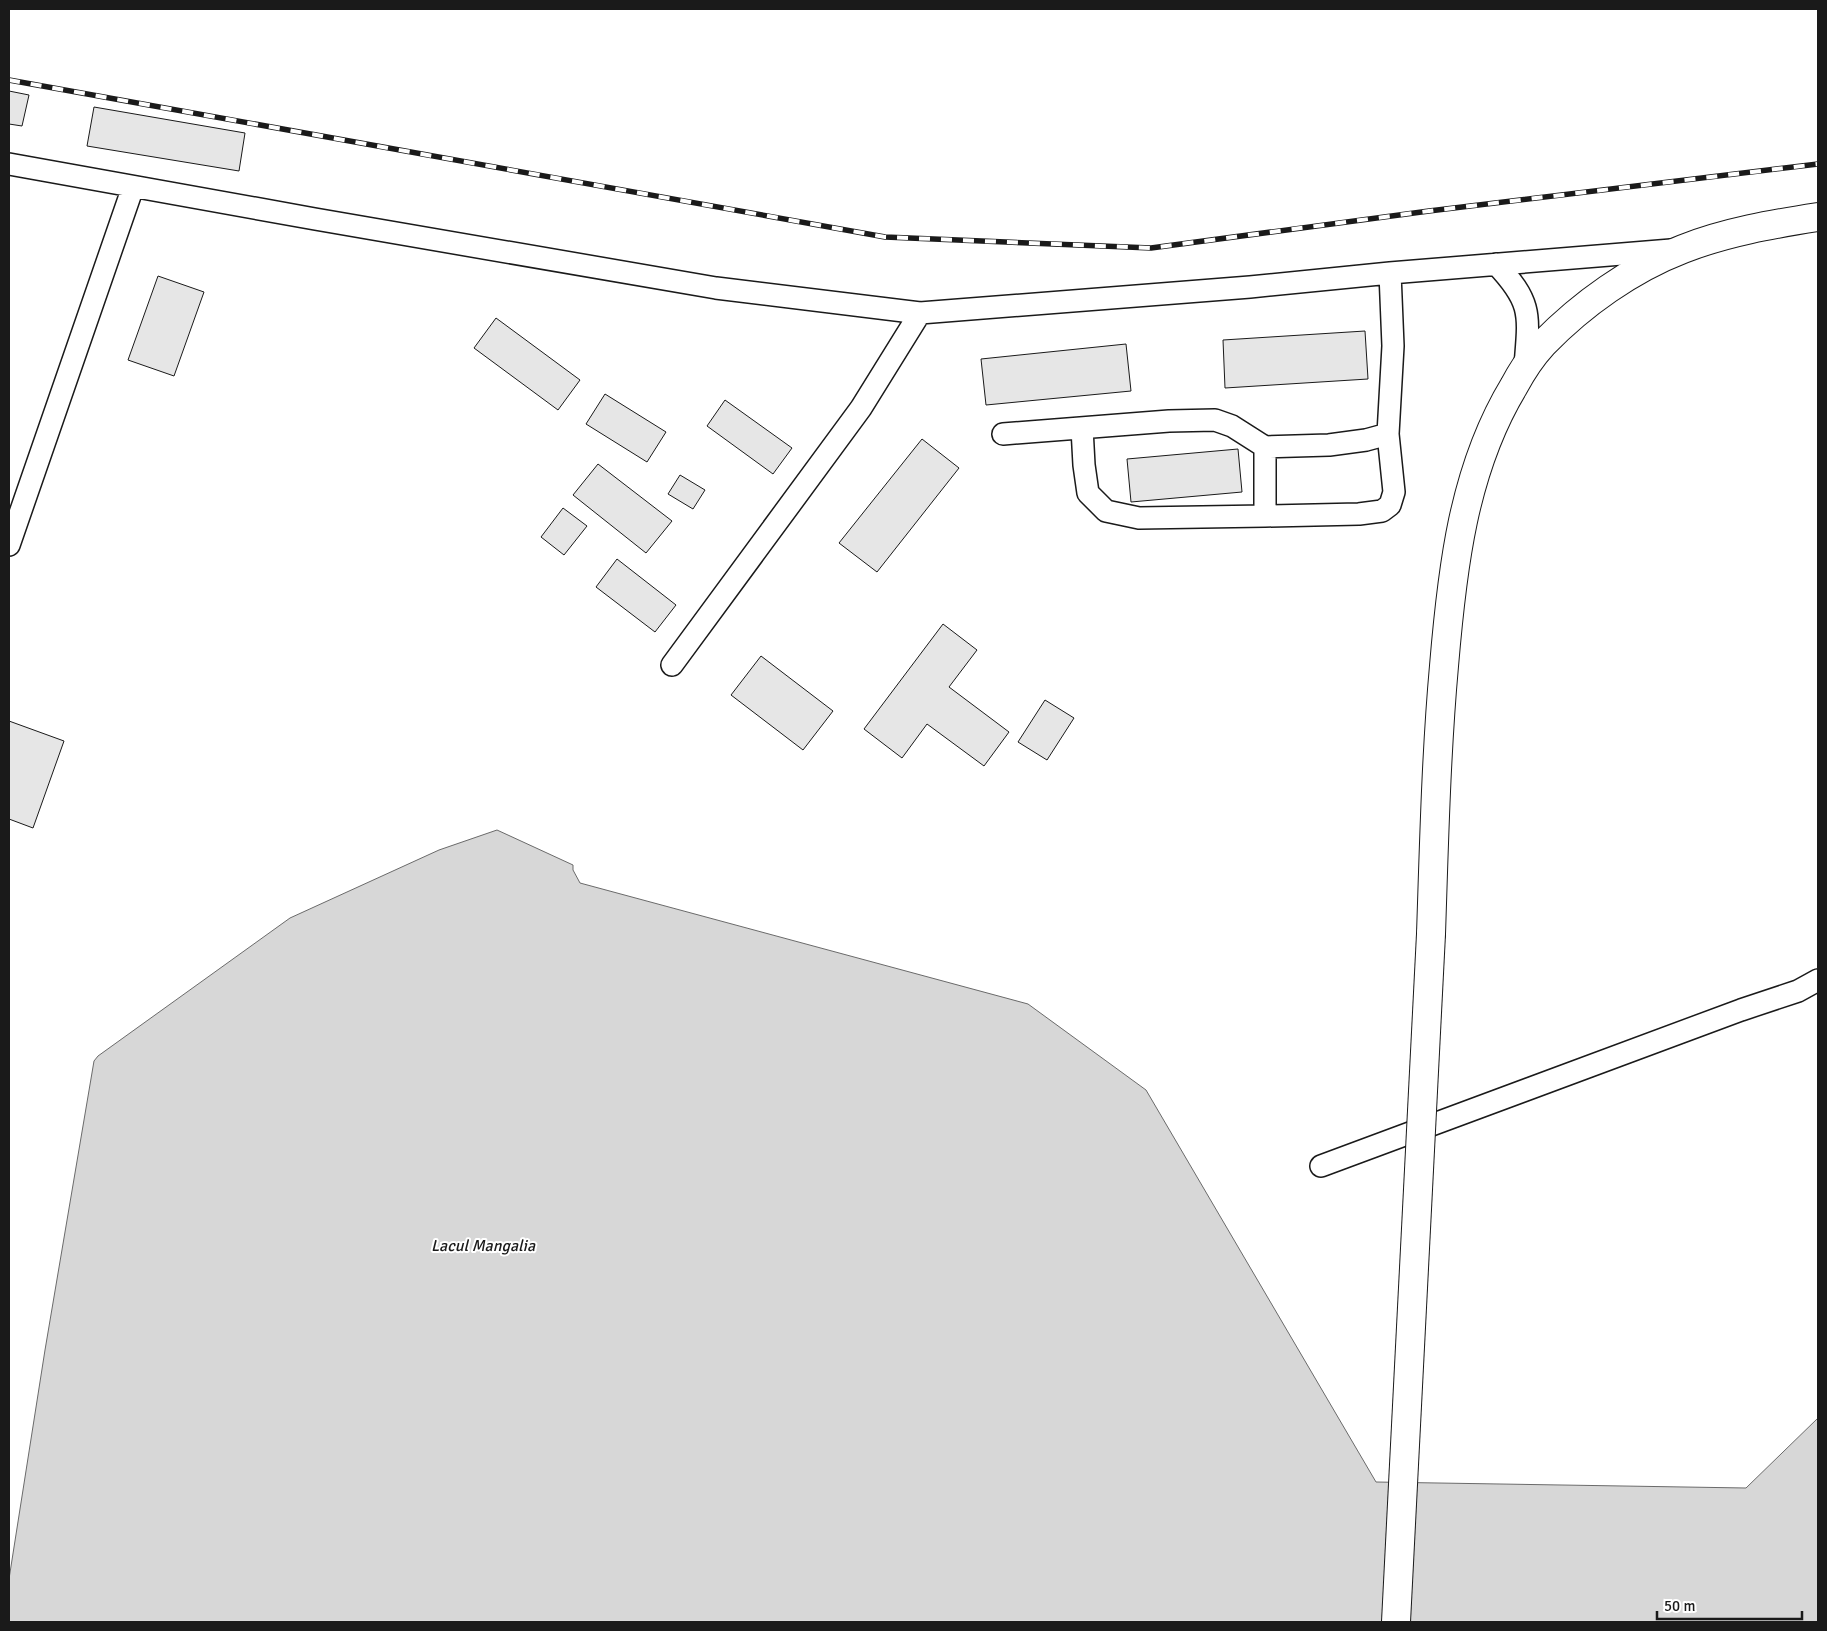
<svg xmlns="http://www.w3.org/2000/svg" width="1827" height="1631" font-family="Signika,sans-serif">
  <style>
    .water { fill: #d7d7d7; stroke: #6a6a6a }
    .building { fill: #e6e6e6; stroke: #1a1a1a }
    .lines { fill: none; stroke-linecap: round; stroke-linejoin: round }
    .minor-casing { stroke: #1a1a1a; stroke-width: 24 }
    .highway-casing { stroke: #1a1a1a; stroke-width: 30 }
    .minor { stroke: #fff; stroke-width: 21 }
    .highway { stroke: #fff; stroke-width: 28 }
    .rail-casing { stroke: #1a1a1a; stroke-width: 5.5 }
    .rail { stroke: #fff; stroke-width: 4; stroke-dasharray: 11; stroke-linecap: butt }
    .highway-bridge-casing { stroke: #1a1a1a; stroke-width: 30; stroke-linecap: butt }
    .highway-bridge { stroke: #fff; stroke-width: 28 }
    .labels { text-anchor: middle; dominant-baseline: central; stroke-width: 4; stroke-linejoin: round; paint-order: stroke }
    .water-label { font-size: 16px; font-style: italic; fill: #1a1a1a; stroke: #fff }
  </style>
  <rect width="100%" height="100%" fill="#fff"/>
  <path class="water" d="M497,830l76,35v5l7,13 448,121 118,86 230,392 370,6 72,-70v204h-1809v-43l36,-229 49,-289 4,-5 192,-138 149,-68z"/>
  <path class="building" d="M9,91l20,4 -7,31 -13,-2z
    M94,107l151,26 -6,38 -152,-25z
    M158,276l46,16 -30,84 -46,-16z
    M496,318l84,62 -22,30 -84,-62z
    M1365,331l3,48 -143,9 -2,-48z
    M1126,344l5,47 -145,14 -5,-46z
    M605,394l61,38 -19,30 -61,-38z
    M725,400l67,48 -19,26 -66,-48z
    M922,439l37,29 -82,104 -38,-29z
    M1238,449l4,43 -111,10 -4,-43z
    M598,464l74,57 -26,32 -73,-58z
    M680,475l25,15 -12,19 -25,-15z
    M563,508l24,18 -23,29 -23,-18z
    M617,559l59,46 -21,27 -59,-45z
    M943,624l34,26 -28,37 60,45 -25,34 -57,-42 -25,34 -38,-29z
    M761,656l72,55 -30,39 -72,-55z
    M1045,700l29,18 -27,42 -29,-18z
    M9,721l55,20 -31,87 -24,-9z"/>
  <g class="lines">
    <defs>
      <path id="minor" d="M9,164l306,55 401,69 204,25 330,-26 140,-14 281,-23
        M1496,264c37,39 33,51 29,102
        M1082,428l2,37 4,28 18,18 33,7 126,-2v-69
        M1003,434l166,-13 46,-1 17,6 33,21 64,-2 37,-5 22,-6 5,-88 -3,-73
        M1265,516l94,-2 23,-3 8,-6 4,-13 -6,-58
        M9,545l124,-358
        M672,665l189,-257 59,-95
        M1321,1166l420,-156 57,-19 20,-11"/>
      <path id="highway" d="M1431,934c3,-89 5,-179 13,-268 8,-96 19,-196 70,-280 8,-15 17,-29 29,-42 39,-40 88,-75 140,-95 43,-17 90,-25 135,-32"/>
    </defs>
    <use href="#minor" class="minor-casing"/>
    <use href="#highway" class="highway-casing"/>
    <use href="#minor" class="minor"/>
    <use href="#highway" class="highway"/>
    <defs>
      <path id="rail" d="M9,80l876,157 266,11 278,-37 389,-47"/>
    </defs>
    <use href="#rail" class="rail-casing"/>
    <use href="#rail" class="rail"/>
    <defs>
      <path id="highway-bridge" d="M1396,1622l35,-688"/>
    </defs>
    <use href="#highway-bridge" class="highway-bridge-casing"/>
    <use href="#highway-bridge" class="highway-bridge"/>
  </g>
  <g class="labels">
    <g class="water-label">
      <text x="483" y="1246">Lacul Mangalia</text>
    </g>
  </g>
  <rect width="1827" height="1631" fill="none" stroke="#1a1a1a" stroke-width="20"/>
  <path d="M1657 1611v8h145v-8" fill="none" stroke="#1a1a1a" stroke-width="2.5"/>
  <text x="1664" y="1611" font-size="15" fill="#1a1a1a" stroke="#ffffff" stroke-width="4" paint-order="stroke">50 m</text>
</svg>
